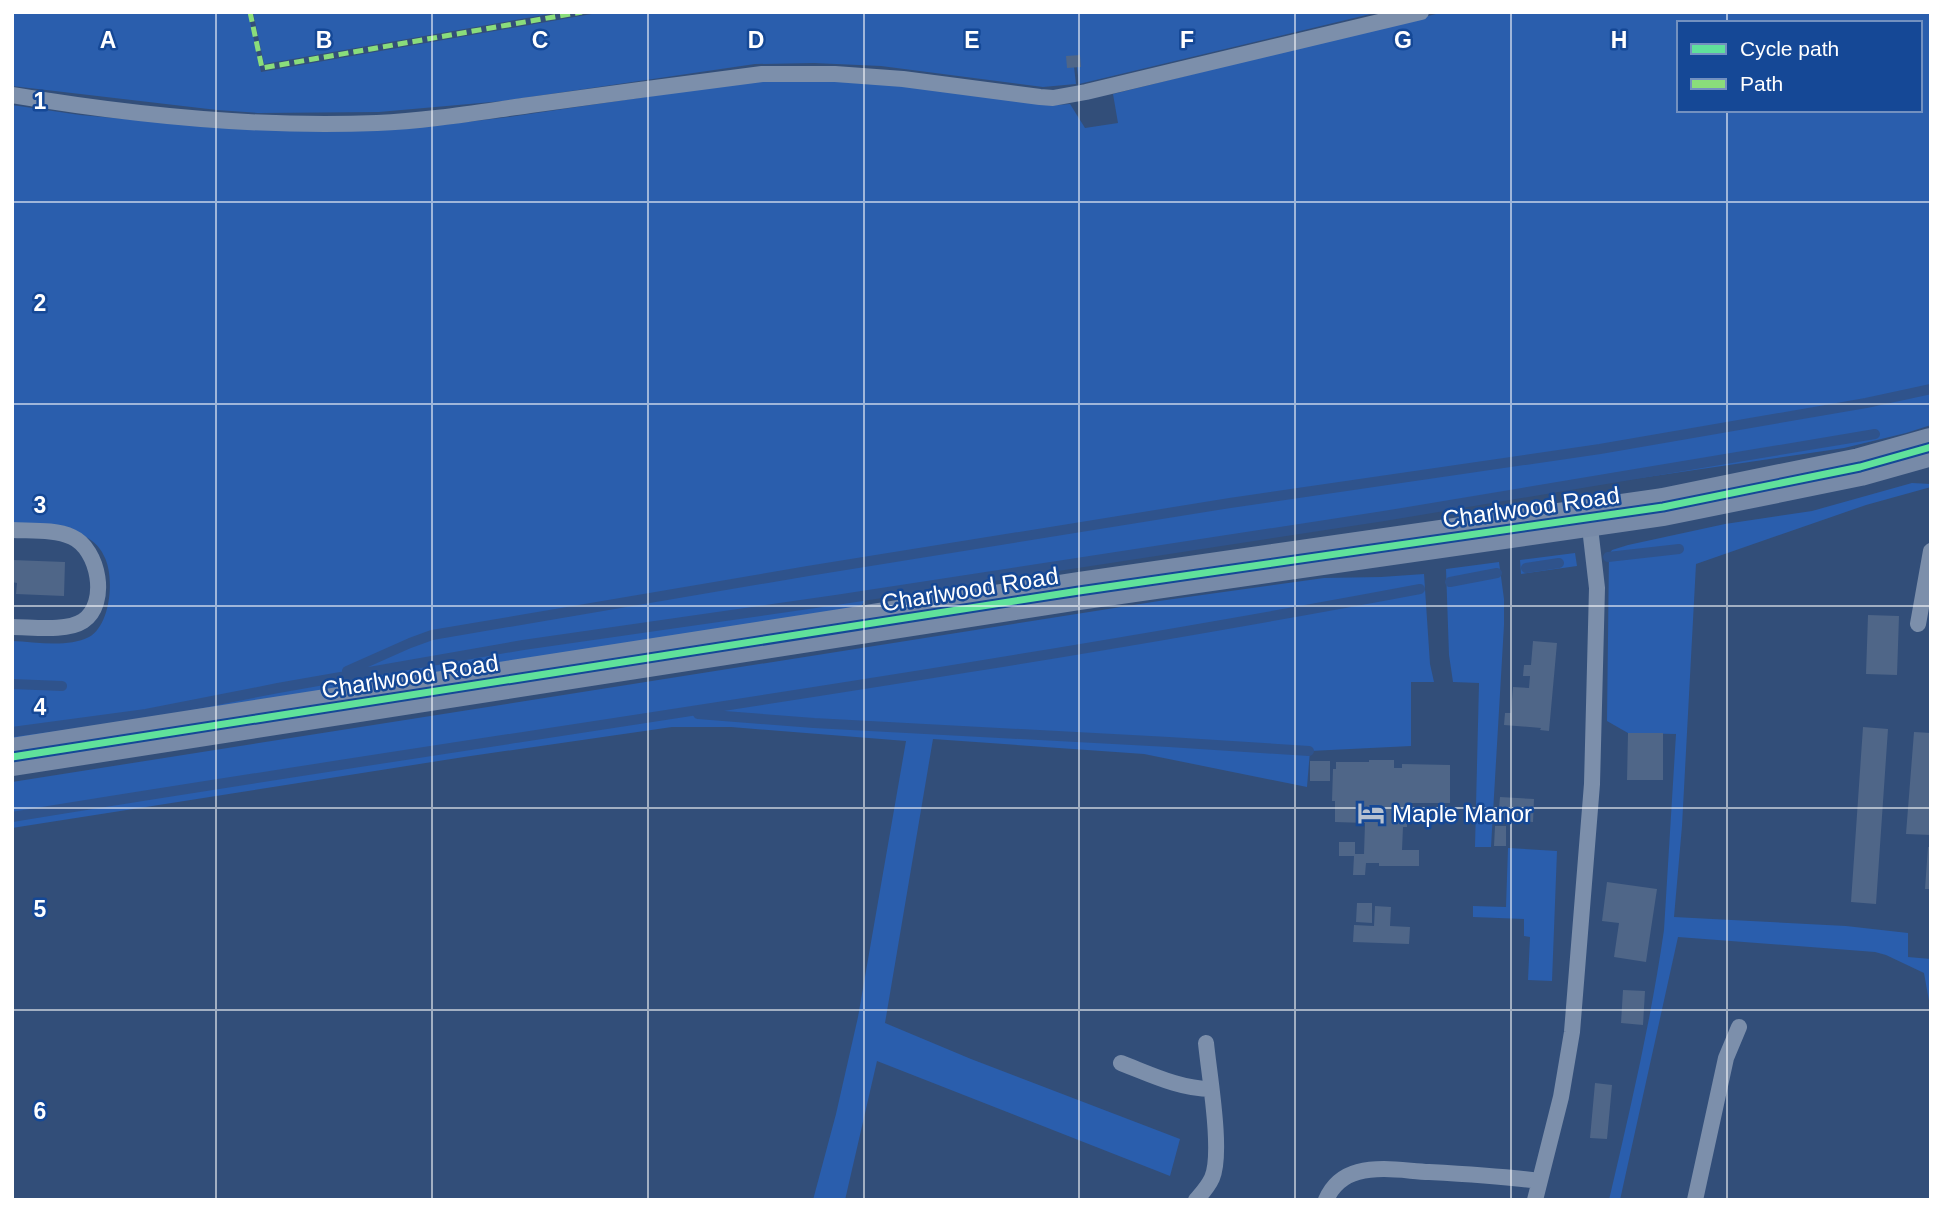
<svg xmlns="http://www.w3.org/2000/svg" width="1943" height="1212" font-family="Arial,sans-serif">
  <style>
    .green { fill: #2a5ead; fill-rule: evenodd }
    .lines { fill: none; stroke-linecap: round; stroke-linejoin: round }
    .stream { stroke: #2f538c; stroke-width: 10 }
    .building { fill: #4f6688 }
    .lane { stroke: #7c8fab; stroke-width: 16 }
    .secondary { stroke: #778aa8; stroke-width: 38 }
    .quiet { stroke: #8add7b; stroke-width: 5; stroke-dasharray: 10 5; stroke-linecap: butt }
    .cycleway-casing { stroke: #154896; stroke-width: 11 }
    .cycleway { stroke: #60e19b; stroke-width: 7 }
    .grid { fill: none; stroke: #fff; stroke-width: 2; stroke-opacity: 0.55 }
    .labels { text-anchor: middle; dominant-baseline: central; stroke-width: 5; stroke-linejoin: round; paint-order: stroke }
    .street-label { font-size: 24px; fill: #fff; stroke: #154896 }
    .poi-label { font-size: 24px; fill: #fff; stroke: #154896; text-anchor: start }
    .grid-label { font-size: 23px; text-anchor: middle; font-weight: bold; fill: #fff; stroke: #154896; stroke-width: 5; stroke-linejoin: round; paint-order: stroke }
  </style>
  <rect width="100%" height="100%" fill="#324e79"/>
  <path class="green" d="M12,12h236l13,60 342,-60h776l-300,72 -2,-17h-3l2,17 -33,3 -162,-21 -67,-3 -59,1 -252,37 -124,11 -121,1 -41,-3 -205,-24z
    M253,12h308l-297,52z
    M1444,12h487v413l-25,8 -62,15 -442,65 -534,82 -9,15 -847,136v-105c24,1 55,7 77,-4 22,-12 26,-61 15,-81 -5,-11 -13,-17 -24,-22l-68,-10v-419l68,10 79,7 265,5 85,-10 231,-34c106,-9 213,9 318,22l12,-1 15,24 33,-5 -5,-29zM1679,23h241v87h-241z
    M1912,483l19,1v3l-65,18 -170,59 -14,262 -8,91 172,9 62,7v24l23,2v53l-7,-39 -38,-18 -11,-3 -197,-15 -58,263h-11c21,-90 42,-179 55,-270l12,-196 -48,-1 -21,-12 2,-167 3,-4 16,-5 97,-21 87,-13z
    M1575,553l2,13 -56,8 -1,-14z
    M1499,562l5,37v26l-13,222h-16l4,-164 -26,-1 -4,-27 -3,-86z
    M1424,574l6,90 4,18h-23v64l-101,5 -3,36 -163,-33 -211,-15 -48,284 86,36 209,80 -10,37 -293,-115 -32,139h-32l23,-86 22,-97 48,-276 -175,-14h-59l-208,30 -452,71v-46l1147,-181 165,-23 57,-1z
    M1508,848l49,3 -5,130 -24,-1 2,-43 -6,-1v-17l-51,-2v-11l33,1z"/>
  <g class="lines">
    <path class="stream" d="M1608,557l71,-8
      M1526,568l33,-5
      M1450,582l47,-9
      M347,671l63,-28 22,-8 376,-64 422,-68 370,-54 266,-46 65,-14
      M12,684l50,2
      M698,714l116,9 355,19 140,9
      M12,732l134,-18 132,-26 245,-43 313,-45 548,-84 491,-82
      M12,817c469,-77 941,-140 1408,-228"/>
  </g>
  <path class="building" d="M1080,55l1,12 -14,1 -1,-12z
    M12,560l53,2 -1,34 -48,-2 1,-11 -5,-1z
    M1868,615l31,1 -2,59 -31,-1z
    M1533,641l24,2 -8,88 -9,-1 1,-2 -37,-3 1,-12h6l2,-26 16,1 1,-12h-7l1,-11h7z
    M1863,727l25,2 -12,175 -25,-2z
    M1914,732l17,1v102l-25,-1z
    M1628,733h35v47h-36z
    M1369,760h25v8h8v-4l48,1v38h-43v24h-4l-1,23h17v16h-40v-3h-13l-1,12h-12l1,-19h-15v-14h16v12h9l1,-31 -30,-1v-21h-3l1,-32h3v-7h33z
    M1310,761h20v20h-20z
    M1500,797l34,2 -1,23 -35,-2z
    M1495,826h11v20h-12z
    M1928,847h3v42h-6z
    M1607,882l50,7 -11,73 -32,-5 5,-34 -17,-2z
    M1357,903h15v20l-16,-1z
    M1375,906l16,1 -1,19 20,1 -1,17 -56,-2 1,-17 20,1z
    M1623,990l22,1 -2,34 -22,-2z
    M1595,1083l17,2 -5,54 -17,-1z"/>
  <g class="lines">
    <path class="lane" d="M12,95c119,20 245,33 365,28 51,-2 103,-11 153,-18 77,-11 155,-21 232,-31h73l68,5 137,18 13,1 33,-6 335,-80
      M12,530c19,1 43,-1 60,7 27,12 37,67 11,84 -17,11 -51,6 -71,6
      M1918,624l13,-73
      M1121,1063c29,11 59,26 90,26
      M1196,1200c6,-7 12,-13 16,-22 11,-25 -3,-104 -6,-135
      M1326,1200c6,-14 17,-24 32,-28 23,-6 48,-1 71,0 37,2 73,4 110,9
      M1535,1200l26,-103 11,-65 20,-248 5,-196 -8,-69
      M1695,1200l31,-142 13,-31"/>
    <path class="secondary" d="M12,757l1067,-166 584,-84 197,-40 71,-20"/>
    <path class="quiet" d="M250,12l12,56 320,-56"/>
    <defs>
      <path id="cycleway" d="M12,757l1067,-166 584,-84 197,-40 71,-20"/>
    </defs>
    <use href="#cycleway" class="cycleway-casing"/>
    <use href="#cycleway" class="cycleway"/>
  </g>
  <path class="grid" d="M216,12v1188M432,12v1188M648,12v1188M864,12v1188M1079,12v1188M1295,12v1188M1511,12v1188M1727,12v11M1727,110v1090M12,202h1919M12,404h1919M12,606h1919M12,808h1919M12,1010h1919"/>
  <defs>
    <symbol id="hotel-bare" viewBox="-9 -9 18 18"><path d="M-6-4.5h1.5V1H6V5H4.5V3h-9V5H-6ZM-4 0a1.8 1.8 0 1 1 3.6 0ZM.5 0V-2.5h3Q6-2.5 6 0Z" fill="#b7c1d0" stroke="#154896" stroke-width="2.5" paint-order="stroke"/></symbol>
  </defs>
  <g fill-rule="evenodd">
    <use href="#hotel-bare" x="1352" y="794" width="38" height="38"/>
  </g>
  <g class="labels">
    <g class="street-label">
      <text transform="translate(1531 507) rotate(-8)">Charlwood Road</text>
      <text transform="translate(970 589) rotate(-9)">Charlwood Road</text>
      <text transform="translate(410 676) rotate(-9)">Charlwood Road</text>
    </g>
    <g class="poi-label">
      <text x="1392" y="813">Maple Manor</text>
    </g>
  </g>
  <g class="grid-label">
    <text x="108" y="48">A</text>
    <text x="324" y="48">B</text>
    <text x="540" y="48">C</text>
    <text x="756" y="48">D</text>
    <text x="972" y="48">E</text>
    <text x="1187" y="48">F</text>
    <text x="1403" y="48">G</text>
    <text x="1619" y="48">H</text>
    <text x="40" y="109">1</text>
    <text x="40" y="311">2</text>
    <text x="40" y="513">3</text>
    <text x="40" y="715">4</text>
    <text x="40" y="917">5</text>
    <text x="40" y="1119">6</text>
  </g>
  <rect width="1943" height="1212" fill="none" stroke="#ffffff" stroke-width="28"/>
  <rect x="1677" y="21" width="245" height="91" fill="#154896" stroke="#7391c0" stroke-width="2"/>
  <rect x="1691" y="44" width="35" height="10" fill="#60e19b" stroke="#7391c0" stroke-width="2"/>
  <text x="1740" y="56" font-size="21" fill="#ffffff">Cycle path</text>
  <rect x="1691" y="79" width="35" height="10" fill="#8add7b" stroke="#7391c0" stroke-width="2"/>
  <text x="1740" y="91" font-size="21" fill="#ffffff">Path</text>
</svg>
